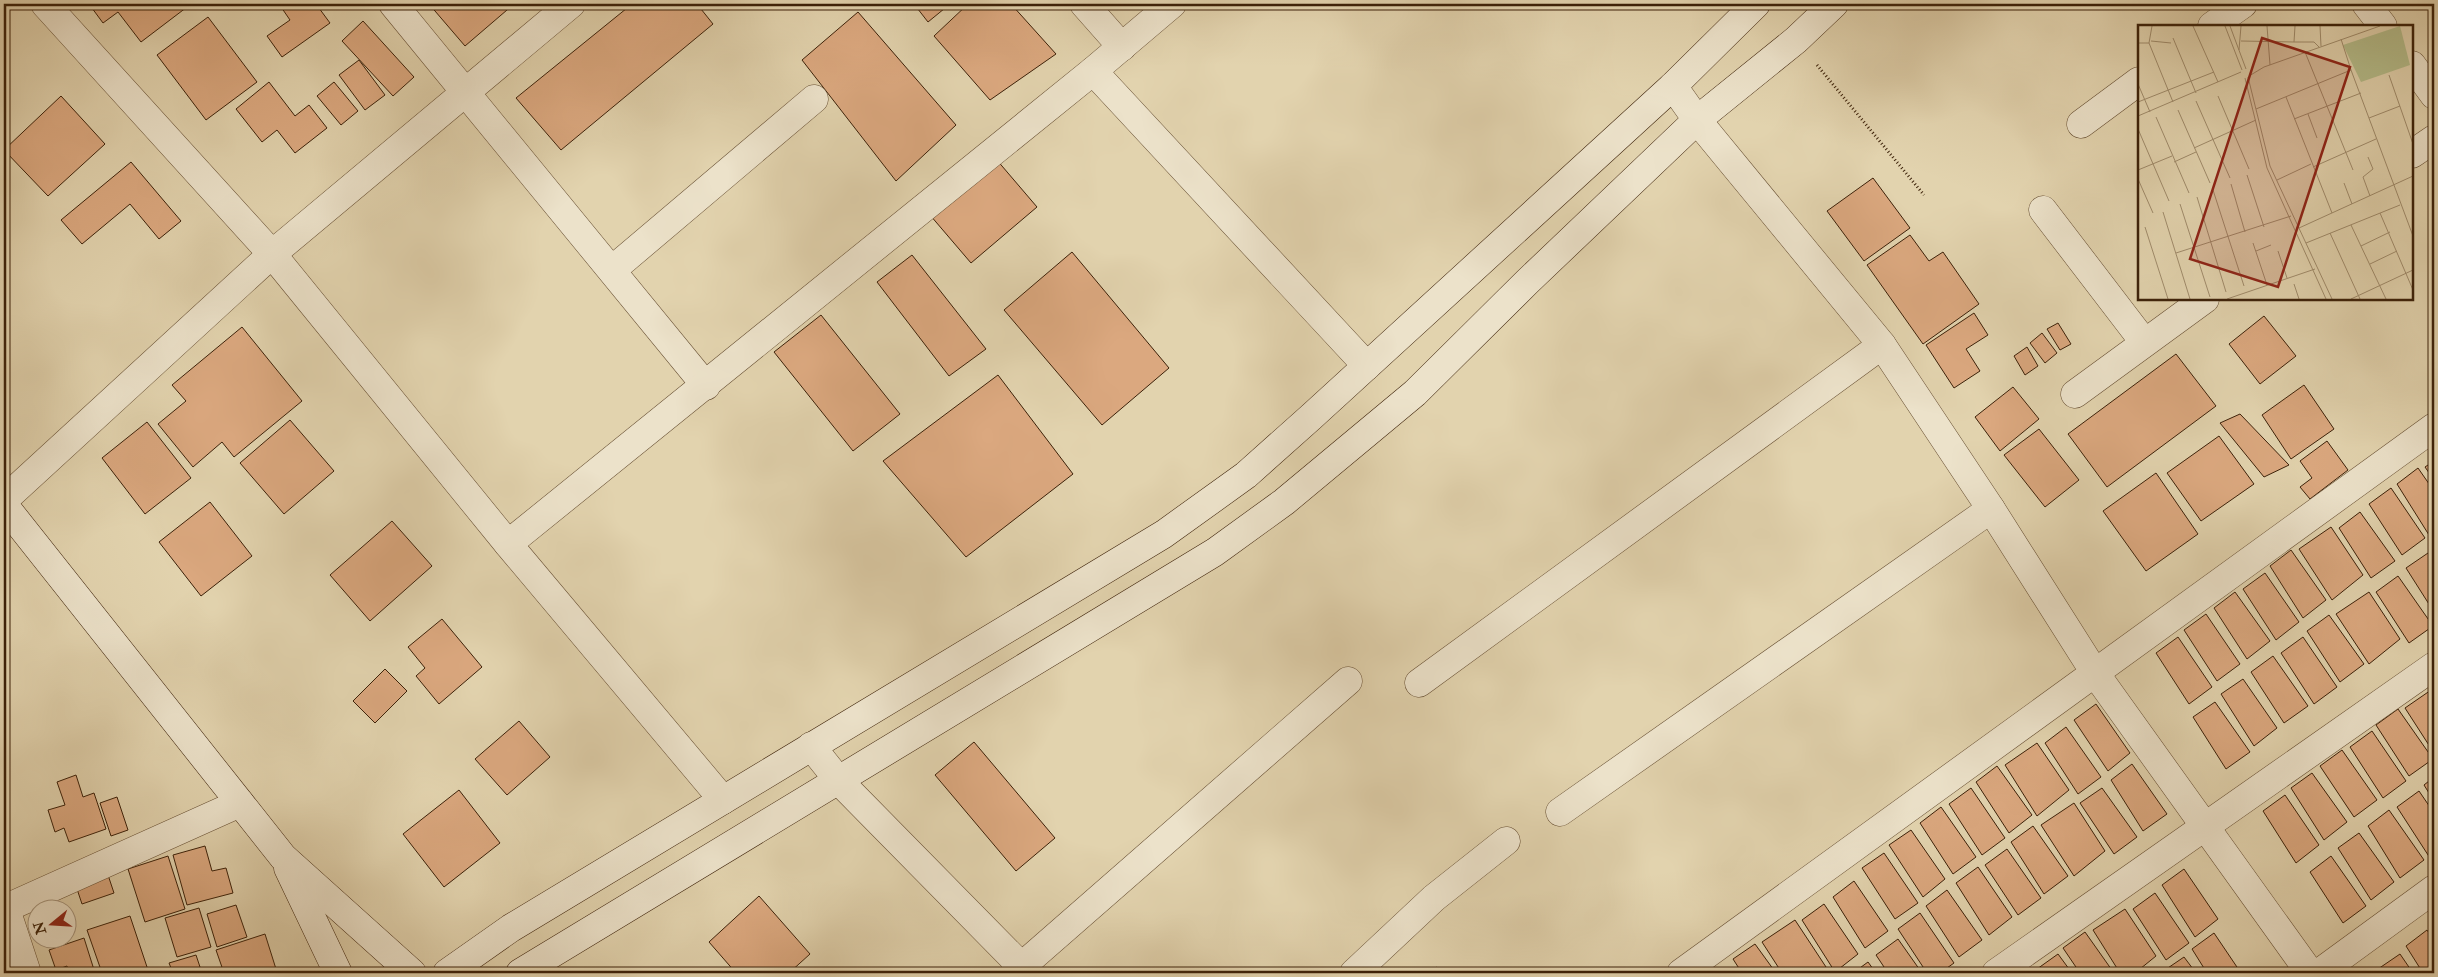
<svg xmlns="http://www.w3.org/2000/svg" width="2438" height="977" font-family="'IM FELL Double Pica',serif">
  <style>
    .building { fill: #dba87f; stroke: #3c2109 }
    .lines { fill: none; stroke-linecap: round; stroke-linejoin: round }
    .street-casing { stroke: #664e32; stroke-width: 29 }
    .secondary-casing { stroke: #3c2109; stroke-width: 29 }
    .path { stroke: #3c2109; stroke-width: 3; stroke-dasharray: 1 2.5; stroke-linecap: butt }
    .street { stroke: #ece2ca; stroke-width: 28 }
    .secondary { stroke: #ece2ca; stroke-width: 28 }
    .inset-road { fill: none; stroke: #a08c6c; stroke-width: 1 }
    .view { fill: #8f2418; fill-opacity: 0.15; stroke: #8f2418; stroke-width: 2.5 }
    .inset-edge { fill: none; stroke: #3c2109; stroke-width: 2.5 }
  </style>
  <rect width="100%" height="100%" fill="#e2d3ae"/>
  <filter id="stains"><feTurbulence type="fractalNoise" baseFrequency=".004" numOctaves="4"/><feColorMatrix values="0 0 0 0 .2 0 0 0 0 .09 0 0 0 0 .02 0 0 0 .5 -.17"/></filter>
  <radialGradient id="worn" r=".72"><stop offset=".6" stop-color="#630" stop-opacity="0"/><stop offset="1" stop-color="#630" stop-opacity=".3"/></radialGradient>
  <g class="building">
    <path d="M 89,4 L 191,4 L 141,42 L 118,12 L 103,23 Z"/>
    <path d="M 279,4 L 316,4 L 330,23 L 282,57 L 267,36 L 290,20 Z"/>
    <path d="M 429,4 L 514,4 L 465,46 Z"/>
    <path d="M 632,4 L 697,4 L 713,24 L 561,150 L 516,98 Z"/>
    <path d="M 914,4 L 950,4 L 928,22 Z"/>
    <path d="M 968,4 L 1011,4 L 1056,54 L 990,100 L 934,36 Z"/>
    <path d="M 858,12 L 956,125 L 896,181 L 802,60 Z"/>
    <path d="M 208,17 L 257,82 L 206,120 L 157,55 Z"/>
    <path d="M 363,21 L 414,77 L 393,96 L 342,41 Z"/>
    <path d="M 359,60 L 385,95 L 365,110 L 339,75 Z"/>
    <path d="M 269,82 L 295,116 L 309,105 L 327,128 L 295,153 L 277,130 L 262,142 L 236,109 Z"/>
    <path d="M 334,82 L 358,111 L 341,125 L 317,96 Z"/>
    <path d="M 61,96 L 105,144 L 48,196 L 4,150 Z"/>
    <path d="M 996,159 L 1037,207 L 971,263 L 930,215 Z"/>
    <path d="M 131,162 L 181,221 L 159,239 L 130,204 L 82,244 L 61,220 Z"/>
    <path d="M 1873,178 L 1910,228 L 1864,261 L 1827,211 Z"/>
    <path d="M 1910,235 L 1929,261 L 1943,252 L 1979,304 L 1923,344 L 1867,265 Z"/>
    <path d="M 1072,252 L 1169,368 L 1102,425 L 1004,310 Z"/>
    <path d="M 912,255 L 986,349 L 949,376 L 877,282 Z"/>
    <path d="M 1974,313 L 1988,335 L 1966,349 L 1980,371 L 1954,388 L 1926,345 Z"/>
    <path d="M 821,315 L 900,414 L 853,451 L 774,352 Z"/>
    <path d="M 2264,316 L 2296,356 L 2260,384 L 2229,344 Z"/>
    <path d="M 2058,323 L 2071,344 L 2060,350 L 2047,329 Z"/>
    <path d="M 242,327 L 302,401 L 234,457 L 222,442 L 193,467 L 158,424 L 186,401 L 172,385 Z"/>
    <path d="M 2042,333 L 2057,353 L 2045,363 L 2030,343 Z"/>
    <path d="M 2027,347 L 2038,366 L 2025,375 L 2014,356 Z"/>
    <path d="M 2176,354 L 2216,406 L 2107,487 L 2068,434 Z"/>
    <path d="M 998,375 L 1073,474 L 966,557 L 883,461 Z"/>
    <path d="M 2304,385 L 2334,429 L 2291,459 L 2262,415 Z"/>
    <path d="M 2013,387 L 2039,419 L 2000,451 L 1975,417 Z"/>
    <path d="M 2240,414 L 2289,465 L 2264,477 L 2220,423 Z"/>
    <path d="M 290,420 L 334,471 L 284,514 L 240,463 Z"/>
    <path d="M 147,422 L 191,478 L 145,514 L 102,458 Z"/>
    <path d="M 2039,429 L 2079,480 L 2045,507 L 2004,455 Z"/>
    <path d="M 2219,436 L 2254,484 L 2201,521 L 2167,473 Z"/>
    <path d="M 2327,441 L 2348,470 L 2310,499 L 2300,487 L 2312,478 L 2300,461 Z"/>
    <path d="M 2434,461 L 2434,480 L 2425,467 Z"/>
    <path d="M 2418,468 L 2434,491 L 2434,532 L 2429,535 L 2397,484 Z"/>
    <path d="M 2156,473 L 2198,534 L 2146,571 L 2103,511 Z"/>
    <path d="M 2391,488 L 2425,538 L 2402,555 L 2369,504 Z"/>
    <path d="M 210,502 L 252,556 L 201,596 L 159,542 Z"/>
    <path d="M 2360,512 L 2395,561 L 2371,578 L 2339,528 Z"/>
    <path d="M 392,521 L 432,566 L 370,621 L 330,575 Z"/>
    <path d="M 2331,527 L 2363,575 L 2332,600 L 2299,549 Z"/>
    <path d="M 2291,550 L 2326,600 L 2303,618 L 2270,566 Z"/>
    <path d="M 2428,553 L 2434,562 L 2434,612 L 2406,568 Z"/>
    <path d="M 2265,573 L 2299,622 L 2276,640 L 2243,589 Z"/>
    <path d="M 2398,576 L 2433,626 L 2409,643 L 2376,592 Z"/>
    <path d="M 2235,592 L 2270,641 L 2247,659 L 2214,608 Z"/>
    <path d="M 2369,592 L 2400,639 L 2369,664 L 2336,614 Z"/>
    <path d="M 2206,614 L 2240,664 L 2217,681 L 2184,630 Z"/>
    <path d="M 2329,615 L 2364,664 L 2340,682 L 2307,631 Z"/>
    <path d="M 442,619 L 482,667 L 439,704 L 416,676 L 425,668 L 408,647 Z"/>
    <path d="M 2178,637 L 2212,687 L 2189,704 L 2156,653 Z"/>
    <path d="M 2303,637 L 2337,687 L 2314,704 L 2281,653 Z"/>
    <path d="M 2273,656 L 2308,706 L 2284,723 L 2251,672 Z"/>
    <path d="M 385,669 L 407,691 L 375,723 L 353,701 Z"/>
    <path d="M 2243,679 L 2277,728 L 2254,746 L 2221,694 Z"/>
    <path d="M 2434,688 L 2434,753 L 2405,708 Z"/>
    <path d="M 2215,702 L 2250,752 L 2226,769 L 2193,717 Z"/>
    <path d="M 2096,704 L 2130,753 L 2108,771 L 2074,720 Z"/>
    <path d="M 2398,709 L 2433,759 L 2409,776 L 2376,725 Z"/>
    <path d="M 519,721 L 550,757 L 507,795 L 475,759 Z"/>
    <path d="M 2066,727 L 2101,777 L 2078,794 L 2045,743 Z"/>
    <path d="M 2372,731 L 2406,781 L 2383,798 L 2350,747 Z"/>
    <path d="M 974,742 L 1055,838 L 1016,871 L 935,775 Z"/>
    <path d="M 2037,743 L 2069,790 L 2037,816 L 2005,765 Z"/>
    <path d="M 2342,750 L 2377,800 L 2354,817 L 2320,766 Z"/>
    <path d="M 2132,764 L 2167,814 L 2143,831 L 2111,780 Z"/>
    <path d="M 1997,766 L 2032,815 L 2009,833 L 1976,782 Z"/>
    <path d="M 2312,773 L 2347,822 L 2324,840 L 2291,788 Z"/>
    <path d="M 76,775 L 83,797 L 94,793 L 106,829 L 69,842 L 64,828 L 55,832 L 48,810 L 65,805 L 57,782 Z"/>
    <path d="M 2434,777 L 2434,801 L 2424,785 Z"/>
    <path d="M 1971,788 L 2005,838 L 1982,855 L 1949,804 Z"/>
    <path d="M 2102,788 L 2137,837 L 2114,854 L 2080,803 Z"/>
    <path d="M 459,790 L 500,843 L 444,887 L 403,834 Z"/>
    <path d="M 2419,791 L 2434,813 L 2434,855 L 2430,858 L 2397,807 Z"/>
    <path d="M 2285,795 L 2319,845 L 2296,863 L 2263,811 Z"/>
    <path d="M 117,797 L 128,830 L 111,836 L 100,803 Z"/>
    <path d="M 2074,803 L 2105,851 L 2074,876 L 2041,825 Z"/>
    <path d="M 1941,807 L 1976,857 L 1953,874 L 1920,823 Z"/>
    <path d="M 2389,810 L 2424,860 L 2400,878 L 2368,826 Z"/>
    <path d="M 2033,826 L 2068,876 L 2044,894 L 2011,842 Z"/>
    <path d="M 1911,830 L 1945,879 L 1923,897 L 1889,845 Z"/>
    <path d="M 2359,833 L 2394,882 L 2371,900 L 2338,848 Z"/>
    <path d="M 205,846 L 212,871 L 226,868 L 233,893 L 187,905 L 173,855 Z"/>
    <path d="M 2007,849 L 2041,898 L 2018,915 L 1985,865 Z"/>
    <path d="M 1884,853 L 1918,903 L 1895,919 L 1862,868 Z"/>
    <path d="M 168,856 L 185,909 L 145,922 L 128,869 Z"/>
    <path d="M 2331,856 L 2366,906 L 2343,923 L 2310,872 Z"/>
    <path d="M 1978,867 L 2012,917 L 1989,935 L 1956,883 Z"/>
    <path d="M 2184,869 L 2218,919 L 2195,937 L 2162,885 Z"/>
    <path d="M 107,872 L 114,893 L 82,904 L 75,883 Z"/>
    <path d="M 1854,881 L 1888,931 L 1865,948 L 1833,897 Z"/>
    <path d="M 1947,890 L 1982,940 L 1959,957 L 1926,906 Z"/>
    <path d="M 2155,893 L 2189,943 L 2166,960 L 2133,909 Z"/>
    <path d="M 759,896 L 810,954 L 789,973 L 736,973 L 709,942 Z"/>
    <path d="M 1824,904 L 1858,954 L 1835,972 L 1802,920 Z"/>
    <path d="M 236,905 L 247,937 L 217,947 L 207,914 Z"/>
    <path d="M 199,908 L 211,947 L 177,957 L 165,918 Z"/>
    <path d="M 2125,909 L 2156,956 L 2135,973 L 2120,973 L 2093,930 Z"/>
    <path d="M 1920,913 L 1954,963 L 1940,973 L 1927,973 L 1898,929 Z"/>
    <path d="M 130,916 L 149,973 L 102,973 L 87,930 Z"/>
    <path d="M 1795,920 L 1826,967 L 1819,973 L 1782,973 L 1762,942 Z"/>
    <path d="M 2427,930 L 2434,941 L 2434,973 L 2423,973 L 2406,946 Z"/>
    <path d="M 2085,932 L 2114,973 L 2080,973 L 2063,948 Z"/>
    <path d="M 2214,933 L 2241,973 L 2207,973 L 2192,949 Z"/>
    <path d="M 265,934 L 276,969 L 264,973 L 224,973 L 216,950 Z"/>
    <path d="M 84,938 L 95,973 L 69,973 L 67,966 L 56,970 L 49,950 Z"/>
    <path d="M 1898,939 L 1922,973 L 1888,973 L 1876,955 Z"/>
    <path d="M 1755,944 L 1776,973 L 1742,973 L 1733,959 Z"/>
    <path d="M 2058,954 L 2072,973 L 2039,973 L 2037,969 Z"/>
    <path d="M 2400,954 L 2413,973 L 2381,973 L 2378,969 Z"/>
    <path d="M 196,955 L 202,973 L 173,973 L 169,963 Z"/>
    <path d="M 4,956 L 10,973 L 4,973 Z"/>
    <path d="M 2184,957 L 2196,973 L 2163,973 L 2162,972 Z"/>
    <path d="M 1868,962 L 1876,973 L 1853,973 Z"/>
    <path d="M 1437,967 L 1442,973 L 1429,973 Z"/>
  </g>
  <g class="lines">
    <defs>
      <g id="street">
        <path d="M 45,4 L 272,254 L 508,544 L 723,800"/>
        <path d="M 393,4 L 706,386"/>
        <path d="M 1084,4 L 1122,47"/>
        <path d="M 2366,4 L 2383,26"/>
        <path d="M 2212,26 L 2243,4"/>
        <path d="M 2412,65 L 2434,95"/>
        <path d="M 1093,71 L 1367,366"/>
        <path d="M 1673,86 L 1697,120 L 1882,345 L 1991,509 L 2095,673 L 2310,973"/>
        <path d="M 2081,124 L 2139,81"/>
        <path d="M 2412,154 L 2434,139"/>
        <path d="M 2043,210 L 2144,342"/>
        <path d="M 612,270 L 814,99"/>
        <path d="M 2075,394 L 2205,299"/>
        <path d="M 4,500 L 272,254 L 571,4"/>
        <path d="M 508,544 L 1093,71 L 1172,4"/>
        <path d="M 1419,683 L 1882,345"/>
        <path d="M 811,746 L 839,781 L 1028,973"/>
        <path d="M 1560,812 L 1991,509"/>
        <path d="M 4,903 L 27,973"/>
        <path d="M 4,909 L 240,803"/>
        <path d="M 1014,973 L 1348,681"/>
        <path d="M 1354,973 L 1434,898 L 1506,841"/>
        <path d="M 1681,973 L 2434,427"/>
        <path d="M 1996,973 L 2434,666"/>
        <path d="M 2319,973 L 2434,889"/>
      </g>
      <g id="secondary">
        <path d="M 4,505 L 283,857 L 412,973"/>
        <path d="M 288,868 L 338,973"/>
        <path d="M 447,973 L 511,928 L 1164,534 L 1246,475 L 1311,417 L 1673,86 L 1756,4"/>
        <path d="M 520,973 L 1215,552 L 1284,502 L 1415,393 L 1527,282 L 1697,120 L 1796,40 L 1834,4"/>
      </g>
    </defs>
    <use href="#street" class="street-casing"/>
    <use href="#secondary" class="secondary-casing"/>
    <path class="path" d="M 1817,65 L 1924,195"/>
    <use href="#street" class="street"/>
    <use href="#secondary" class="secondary"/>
  </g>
  <g transform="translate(2138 25)">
    <rect width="275" height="275" fill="#e2d3ae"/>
    <path d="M 262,1 L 272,40 L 223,57 L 205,20 Z" fill="#b4bc8a"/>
    <path class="inset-road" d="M 55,1 L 80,57M 87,1 L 104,45M 92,1 L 108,44M 129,1 L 132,40M 182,1 L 183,21M 35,13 L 58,68M 203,14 L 213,45M 13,16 L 33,18M 103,16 L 156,17 L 157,1M 156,17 L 176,17 L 181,22M 0,18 L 11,18 L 35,77M 11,18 L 14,1M 101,25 L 103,1M 167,27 L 215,145M 251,50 L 275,119M 111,51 L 126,42 L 242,1M 110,52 L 132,141 L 194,274M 107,53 L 129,143 L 188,274M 0,59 L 12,87M 80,71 L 111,144M 148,72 L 194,188M 58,76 L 92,153M 0,77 L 76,47M 118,84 L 213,45 L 275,211M 40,85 L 72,158M 170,89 L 179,113M 0,91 L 103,47M 18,92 L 51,168M 231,93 L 262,81M 156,94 L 223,68M 0,104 L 31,176M 56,123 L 118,95M 230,132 L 235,144 L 225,152 L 232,171M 36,137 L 58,127M 175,142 L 238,114M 0,145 L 34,131M 109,150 L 126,202M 0,154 L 15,188M 139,155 L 173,139M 206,158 L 214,179M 93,159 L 107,207M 75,165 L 106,261M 59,172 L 88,267M 42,179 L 72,272M 25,187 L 52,274M 242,188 L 275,265M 213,200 L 248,274M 7,202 L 30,274M 161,203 L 275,151M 192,208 L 222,274M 115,218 L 129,260M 168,218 L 262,180M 223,221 L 252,207M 118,226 L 133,220M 140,226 L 149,253M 38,228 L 153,191M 232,239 L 259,226M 156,259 L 161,274M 89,274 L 177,244M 213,274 L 275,245"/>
    <path class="view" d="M 124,13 L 212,42 L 140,262 L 52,234 Z"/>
    <rect width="275" height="275" class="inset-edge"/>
  </g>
  <rect width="2438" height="977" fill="none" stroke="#e2d3ae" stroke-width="20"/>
  <rect x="5" y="5" width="2428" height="967" fill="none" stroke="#3c2109" stroke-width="2.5"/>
  <rect x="10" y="10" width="2418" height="957" fill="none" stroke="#3c2109"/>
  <g transform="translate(52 924) rotate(252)"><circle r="24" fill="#ece2ca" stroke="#a6957d"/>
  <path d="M0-4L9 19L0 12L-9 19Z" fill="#8f2418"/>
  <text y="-8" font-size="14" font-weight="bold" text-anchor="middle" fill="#3c2109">N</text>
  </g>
  <rect width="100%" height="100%" filter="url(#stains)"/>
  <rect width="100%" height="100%" fill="url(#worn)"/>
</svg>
